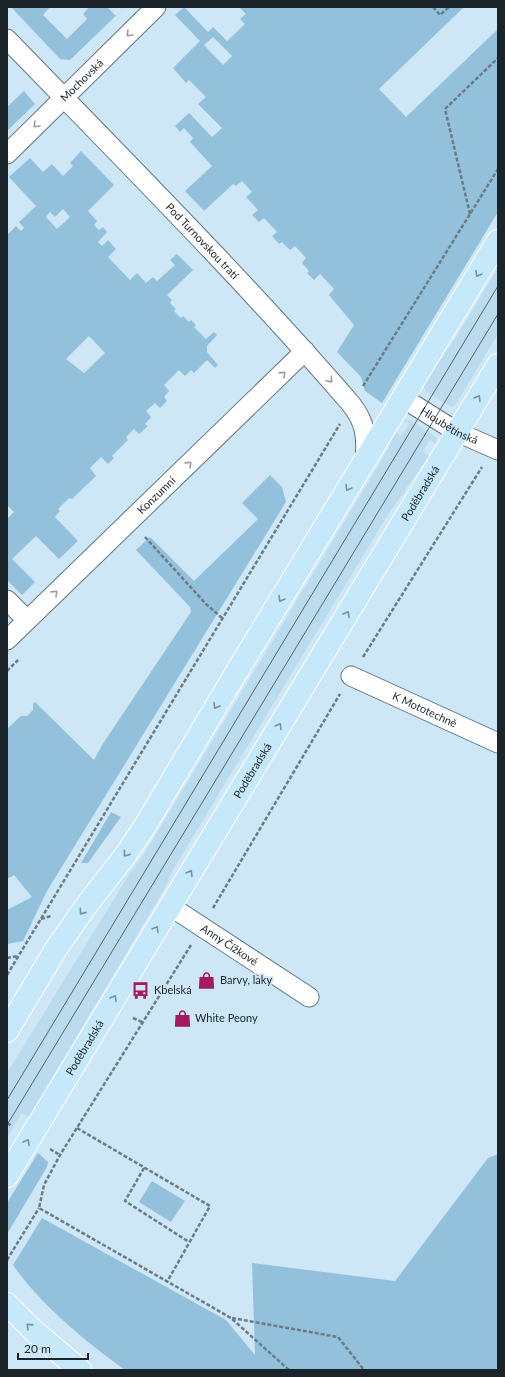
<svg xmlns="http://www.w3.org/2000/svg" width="505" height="1377" font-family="Lato,sans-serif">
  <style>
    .built { fill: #bbdbef }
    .green { fill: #93c1db; fill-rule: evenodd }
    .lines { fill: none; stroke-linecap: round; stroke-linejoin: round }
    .street-casing { stroke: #5e7582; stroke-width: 21 }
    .primary-casing { stroke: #fff; stroke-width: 24 }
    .path { stroke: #6b7c85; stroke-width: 2.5; stroke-dasharray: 4 2; stroke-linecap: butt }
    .street { stroke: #fff; stroke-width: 19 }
    .primary { stroke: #c5e8fb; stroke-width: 22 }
    .tram { stroke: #55646c; stroke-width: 1 }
    .oneway { stroke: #989c9f }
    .oneway2 { stroke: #78909c }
    .labels { text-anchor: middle; stroke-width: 4; stroke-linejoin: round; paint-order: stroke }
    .street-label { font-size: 11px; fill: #1a2429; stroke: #cee7f6 }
    .poi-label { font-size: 11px; fill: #1a2429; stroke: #cee7f6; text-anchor: start }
  </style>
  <rect width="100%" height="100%" fill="#cee7f6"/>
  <g class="built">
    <path d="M 498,268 L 498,334 L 455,405 L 452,407 L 450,406 L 428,393 L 424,388 L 425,382 L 460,331 Z"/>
    <path d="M 403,419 L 411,421 L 432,434 L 437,439 L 436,444 L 430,440 L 423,451 L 429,456 L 387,516 L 255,734 L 174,868 L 163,891 L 29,1117 L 22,1113 L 7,1138 L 7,1073 L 130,873 L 143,856 L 389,448 L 391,436 L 394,431 L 401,436 L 409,424 Z"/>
  </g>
  <g class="green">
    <path d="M 11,7 L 50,7 L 43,15 L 67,39 L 87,19 L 83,14 L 89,7 L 107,7 L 116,16 L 125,7 L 70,60 L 60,59 Z"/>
    <path d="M 184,7 L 208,32 L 213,27 L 227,41 L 245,24 L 240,19 L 246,14 L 239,7 L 464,7 L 379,89 L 406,117 L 498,29 L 498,212 L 382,403 L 365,391 L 361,377 L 337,352 L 354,325 L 329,295 L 334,289 L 320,274 L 314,280 L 307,273 L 309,271 L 302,263 L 306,258 L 295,246 L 290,250 L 282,242 L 279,244 L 272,236 L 277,232 L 264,218 L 259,222 L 252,215 L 258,210 L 246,197 L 252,192 L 242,181 L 236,186 L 233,184 L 204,211 L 185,191 L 212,166 L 190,142 L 193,138 L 184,128 L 180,132 L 175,126 L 189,113 L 212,137 L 222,128 L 198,104 L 206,97 L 189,80 L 186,83 L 173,68 L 200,41 L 175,15 ZM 213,37 L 232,56 L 223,65 L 204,45 Z"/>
    <path d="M 24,91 L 35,104 L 7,131 L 7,107 Z"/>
    <path d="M 81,151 L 114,185 L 88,211 L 97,221 L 94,225 L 99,230 L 103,227 L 107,232 L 98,242 L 102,246 L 108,240 L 116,249 L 108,257 L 130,280 L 137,273 L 146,283 L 153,277 L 157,281 L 175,265 L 170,260 L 177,254 L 193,270 L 167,295 L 172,300 L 170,303 L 176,309 L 174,311 L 181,318 L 183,316 L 189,322 L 191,320 L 196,325 L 194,327 L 206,339 L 214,332 L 217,335 L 207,346 L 207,352 L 218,365 L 215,368 L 207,360 L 194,373 L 191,370 L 185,376 L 179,370 L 164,385 L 169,391 L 164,397 L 167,401 L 160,408 L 155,403 L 146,411 L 151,417 L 145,424 L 148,426 L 139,434 L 134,429 L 126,437 L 128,440 L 112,456 L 114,458 L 108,464 L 101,457 L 90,468 L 96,476 L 72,499 L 69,498 L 58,509 L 60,511 L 55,517 L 78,541 L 59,559 L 36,536 L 12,559 L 35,582 L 22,595 L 7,580 L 7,519 L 14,512 L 7,505 L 7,235 L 16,226 L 21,231 L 24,228 L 19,222 L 36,206 L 9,177 L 30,158 L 43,172 L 52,164 L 63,176 L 73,166 L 70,163 ZM 63,209 L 70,217 L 57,229 L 46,217 L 50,212 L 55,217 ZM 89,336 L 105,353 L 84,373 L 66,359 Z"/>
    <path d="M 270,475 L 282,487 L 286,502 L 47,891 L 23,941 L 7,944 L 7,910 L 32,897 L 14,875 L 7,879 L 7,729 L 21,716 L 27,716 L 33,710 L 33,704 L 35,702 L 94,760 L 102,745 L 191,612 L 190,607 L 136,550 L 150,537 L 194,581 L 258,519 L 242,503 Z"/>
    <path d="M 111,812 L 121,817 L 88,863 L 81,863 Z"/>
    <path d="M 38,1153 L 48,1162 L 47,1167 L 7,1234 L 7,1203 Z"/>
    <path d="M 498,1154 L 498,1370 L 125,1370 C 85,1341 41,1305 13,1265 L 42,1218 L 226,1320 L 255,1355 L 252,1263 L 395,1281 L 488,1158 Z"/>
    <path d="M 152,1181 L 185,1201 L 171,1222 L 139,1202 Z"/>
  </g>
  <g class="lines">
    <defs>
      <g id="street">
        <path id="s1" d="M 7,39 C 123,159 242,278 351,404 C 366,423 367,438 365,461"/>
        <path id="s2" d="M 7,154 L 156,7"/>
        <path id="s3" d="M 403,398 L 457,432 L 498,450"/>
        <path d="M 7,600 L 27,620"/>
        <path id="s4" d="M 7,640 L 305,351"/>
        <path id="s5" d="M 351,676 L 498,743"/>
        <path id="s6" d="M 170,906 L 309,997"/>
      </g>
      <g id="primary">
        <path d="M 7,1031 L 56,949 L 86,906 L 127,853 L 145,826 L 236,673 L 498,241"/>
        <path id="s7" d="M 7,1176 L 498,365"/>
        <path d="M 7,1304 L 34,1331 L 80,1370"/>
      </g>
    </defs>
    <use href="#street" class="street-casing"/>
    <use href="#primary" class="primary-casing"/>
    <g class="path">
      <path d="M 433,7 L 440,15 L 449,7"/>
      <path d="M 470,214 L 445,109 L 498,58"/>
      <path d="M 363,386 L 498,169"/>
      <path d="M 145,537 L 206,604 L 222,618"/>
      <path d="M 363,657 L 482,467"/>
      <path d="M 7,671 L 18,660"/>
      <path d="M 213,908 L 340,694"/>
      <path d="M 41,919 L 51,916"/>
      <path d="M 191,945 L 60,1155 L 44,1185 L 39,1208 L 231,1318 L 289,1370"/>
      <path d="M 7,958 L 18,956"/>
      <path d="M 7,975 L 340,424"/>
      <path d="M 133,1018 L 142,1022"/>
      <path d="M 7,1123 L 12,1126"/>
      <path d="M 77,1128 L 210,1206 L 167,1282"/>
      <path d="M 50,1149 L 60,1155"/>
      <path d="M 144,1168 L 125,1201 L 189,1242"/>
      <path d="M 7,1260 L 39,1208"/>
      <path d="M 232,1318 L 338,1337 L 364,1370"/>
    </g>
    <use href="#street" class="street"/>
    <use href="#primary" class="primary"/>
    <g class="tram">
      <path d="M 7,1100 L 498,286"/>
      <path d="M 7,1125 L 498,314"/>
    </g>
  </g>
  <defs><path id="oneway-chevron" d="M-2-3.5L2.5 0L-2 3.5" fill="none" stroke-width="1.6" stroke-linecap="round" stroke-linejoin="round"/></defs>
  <g class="oneway">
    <use href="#oneway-chevron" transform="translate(129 34) rotate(135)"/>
    <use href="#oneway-chevron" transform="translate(36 125) rotate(135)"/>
    <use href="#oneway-chevron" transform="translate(283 374) rotate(-44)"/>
    <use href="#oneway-chevron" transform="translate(330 380) rotate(49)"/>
    <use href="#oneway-chevron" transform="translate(189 464) rotate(-44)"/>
    <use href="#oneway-chevron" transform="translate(55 593) rotate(-44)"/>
  </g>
  <g class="oneway2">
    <use href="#oneway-chevron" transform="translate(478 274) rotate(121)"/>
    <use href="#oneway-chevron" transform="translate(478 398) rotate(-59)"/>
    <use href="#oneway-chevron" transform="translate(348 488) rotate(121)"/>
    <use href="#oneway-chevron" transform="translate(281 599) rotate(121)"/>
    <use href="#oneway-chevron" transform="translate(347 614) rotate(-59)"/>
    <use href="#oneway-chevron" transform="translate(216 706) rotate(121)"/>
    <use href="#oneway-chevron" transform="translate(279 726) rotate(-59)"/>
    <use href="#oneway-chevron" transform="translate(126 854) rotate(125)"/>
    <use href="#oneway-chevron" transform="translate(190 873) rotate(-59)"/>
    <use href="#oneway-chevron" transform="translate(82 912) rotate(125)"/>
    <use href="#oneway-chevron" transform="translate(156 929) rotate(-59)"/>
    <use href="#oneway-chevron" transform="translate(114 998) rotate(-59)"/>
    <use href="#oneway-chevron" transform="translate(27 1142) rotate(-59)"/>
    <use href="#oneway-chevron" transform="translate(29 1326) rotate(-136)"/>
  </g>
  <defs>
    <symbol id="shop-bare" viewBox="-9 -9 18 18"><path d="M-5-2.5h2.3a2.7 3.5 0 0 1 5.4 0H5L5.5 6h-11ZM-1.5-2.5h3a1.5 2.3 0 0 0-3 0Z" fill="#a51a5f" stroke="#cee7f6" stroke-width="2.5" paint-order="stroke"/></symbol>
    <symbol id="bus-bare" viewBox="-9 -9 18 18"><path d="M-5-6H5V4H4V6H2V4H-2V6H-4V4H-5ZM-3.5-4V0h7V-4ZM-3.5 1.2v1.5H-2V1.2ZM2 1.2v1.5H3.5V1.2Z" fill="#a51a5f" stroke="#cee7f6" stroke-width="2.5" paint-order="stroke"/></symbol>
  </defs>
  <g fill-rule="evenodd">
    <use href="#shop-bare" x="194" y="968" width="25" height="25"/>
    <use href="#bus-bare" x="128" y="978" width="25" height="25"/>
    <use href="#shop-bare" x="170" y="1006" width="25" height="25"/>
  </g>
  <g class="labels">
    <g class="street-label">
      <text dy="4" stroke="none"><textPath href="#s2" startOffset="105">Mochovská</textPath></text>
      <text dy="4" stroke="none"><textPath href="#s1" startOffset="281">Pod Turnovskou tratí</textPath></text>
      <text dy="4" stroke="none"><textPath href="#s3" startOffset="54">Hloubětínská</textPath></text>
      <text dy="4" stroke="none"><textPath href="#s7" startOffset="798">Poděbradská</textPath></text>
      <text dy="4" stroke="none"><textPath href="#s4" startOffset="208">Konzumní</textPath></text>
      <text dy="4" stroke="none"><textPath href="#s5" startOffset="81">K Mototechně</textPath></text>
      <text dy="4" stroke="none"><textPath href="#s7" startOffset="474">Poděbradská</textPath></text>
      <text dy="4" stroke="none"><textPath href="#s6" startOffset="71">Anny Čížkové</textPath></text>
      <text dy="4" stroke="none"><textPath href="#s7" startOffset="150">Poděbradská</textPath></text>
    </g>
    <g class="poi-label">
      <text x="220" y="984">Barvy, laky</text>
      <text x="154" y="994">Kbelská</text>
      <text x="195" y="1022">White Peony</text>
    </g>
  </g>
  <rect width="505" height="1377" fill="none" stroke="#1a2429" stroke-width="16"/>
  <path d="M18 1353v6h70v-6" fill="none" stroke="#1a2429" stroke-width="2"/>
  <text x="24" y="1353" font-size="12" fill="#1a2429" stroke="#cee7f6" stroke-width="3" paint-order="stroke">20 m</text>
</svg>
